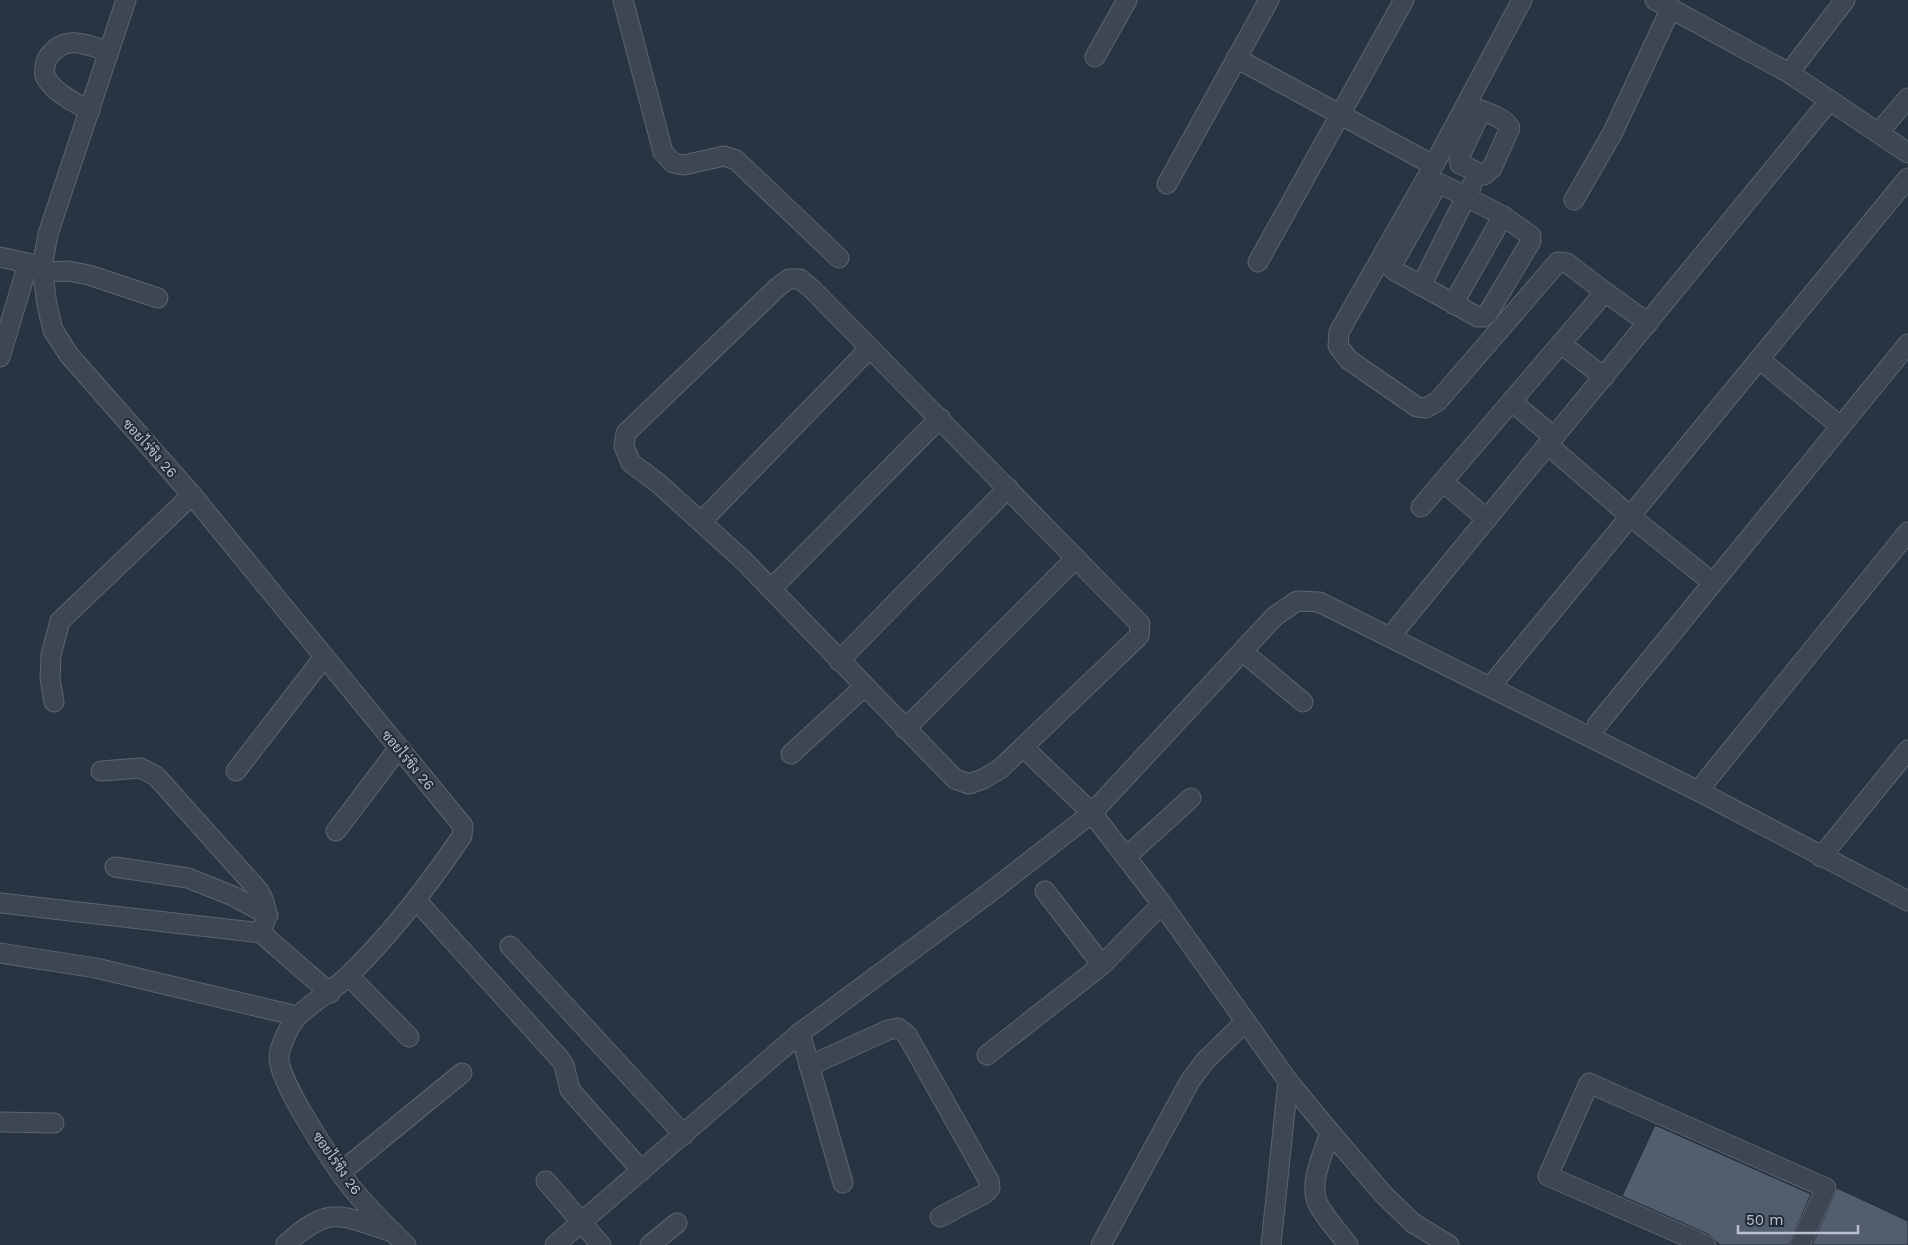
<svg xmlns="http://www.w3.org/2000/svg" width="1908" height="1245" font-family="'Work Sans',Sarabun,sans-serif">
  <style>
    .building { fill: #525d6e; stroke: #242d3a }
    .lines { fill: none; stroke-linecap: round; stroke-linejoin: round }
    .minor-casing { stroke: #5c6470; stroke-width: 21 }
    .minor { stroke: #3d4653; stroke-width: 19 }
    .labels { text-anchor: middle; stroke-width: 4; stroke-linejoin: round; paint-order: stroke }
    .street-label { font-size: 14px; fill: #bbc1cc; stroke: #222b38 }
  </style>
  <rect width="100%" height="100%" fill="#293443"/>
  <g class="building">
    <path d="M 1655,1125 L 1811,1194 L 1789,1245 L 1720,1245 L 1710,1235 L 1622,1196 Z"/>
    <path d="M 1837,1188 L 1908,1221 L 1908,1245 L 1812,1245 Z"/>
  </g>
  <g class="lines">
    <defs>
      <g id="minor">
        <path d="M 126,0 L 48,234 L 42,267 L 47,305 L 53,330 L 69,355 L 192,495 L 463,826 L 462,836 C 428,886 392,934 348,976 C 333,991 313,1001 298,1016 C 290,1024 280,1045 279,1057 C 277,1080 335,1166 351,1187 C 368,1208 387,1227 406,1245"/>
        <path d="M 623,0 L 663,152 L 673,163 L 684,165 L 724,156 L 736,160 L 839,258"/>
        <path d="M 1522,0 L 1430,172 L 1339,332 L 1338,346 L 1349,360 L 1417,407 L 1426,408 L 1438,401 L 1558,262 L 1567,263 L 1605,292"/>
        <path d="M 1655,0 L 1789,73 L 1908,153"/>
        <path d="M 1095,57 L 1127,0"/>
        <path d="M 1236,58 L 1433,165"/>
        <path d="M 1789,73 L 1845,0"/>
        <path d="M 1466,105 C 1478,110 1505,116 1510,128 L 1492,168 L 1484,175 L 1460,164 L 1459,158 L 1481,111"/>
        <path d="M 90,111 C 74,102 56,94 46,78 C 43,73 45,61 49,56 C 65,34 87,44 109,52"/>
        <path d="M 1879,132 L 1908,98"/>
        <path d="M 1167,184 L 1269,0"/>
        <path d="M 1441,184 L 1503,216 L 1531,236 L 1531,241 L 1488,313 L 1484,317 L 1478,317 L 1395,271 L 1391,267 L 1436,187 Z"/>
        <path d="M 1574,200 L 1613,132 L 1671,8"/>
        <path d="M 0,257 L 40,266"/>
        <path d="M 1258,262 L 1404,0"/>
        <path d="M 43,272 L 68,271 L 89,275 L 158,298"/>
        <path d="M 789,279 L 800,279 L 813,290 L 1140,624 L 1139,636 L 1000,769 L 983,779 L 969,784 L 955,779 L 743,560 L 658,483 L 631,463 L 624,446 L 626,433 L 779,286 Z"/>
        <path d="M 1421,286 L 1472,185"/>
        <path d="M 1453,304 L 1503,216"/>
        <path d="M 1561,344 L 1604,377"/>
        <path d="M 0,357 L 28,264"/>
        <path d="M 1759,359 L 1840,426"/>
        <path d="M 1512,402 L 1554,437"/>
        <path d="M 1548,445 L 1630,516 L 1713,583"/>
        <path d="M 1443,482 L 1487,519"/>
        <path d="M 1421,507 L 1605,292 L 1648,323"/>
        <path d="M 701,522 L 870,348"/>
        <path d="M 771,589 L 940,418"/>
        <path d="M 1390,637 L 1830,100"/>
        <path d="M 1243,652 L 1303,702"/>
        <path d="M 839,661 L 1008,488"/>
        <path d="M 1490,687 L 1908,178"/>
        <path d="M 54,702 L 50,678 L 51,655 L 60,621 L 192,495"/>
        <path d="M 1597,725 L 1908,344"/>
        <path d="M 905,729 L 1076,558"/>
        <path d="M 1024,748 L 1092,813 L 1162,904 L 1288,1081 L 1330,1132 L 1384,1195 L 1413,1223 L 1449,1245"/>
        <path d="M 791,754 L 864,687"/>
        <path d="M 101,771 L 141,768 L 156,776 L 259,891 C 268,907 268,915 261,933"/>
        <path d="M 236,771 L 324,657"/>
        <path d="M 1698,791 L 1908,532"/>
        <path d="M 336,831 L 398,749"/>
        <path d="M 1126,857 L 1191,798"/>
        <path d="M 1821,857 L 1908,750"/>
        <path d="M 115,867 L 188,878 L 233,896 L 268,915"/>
        <path d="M 1045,891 L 1102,965"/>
        <path d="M 417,901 L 560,1059 L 564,1065 L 570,1090 L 642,1171"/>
        <path d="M 0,903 L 261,933 L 330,993"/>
        <path d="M 510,946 L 684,1135"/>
        <path d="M 0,953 L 96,968 L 297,1016"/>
        <path d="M 349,976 L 409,1037"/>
        <path d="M 800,1033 L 843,1183"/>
        <path d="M 987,1055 L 1102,965 L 1162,904"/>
        <path d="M 809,1066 L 888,1030 L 898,1028 L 907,1035 L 989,1181 L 990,1188 L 984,1194 L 940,1217"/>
        <path d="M 0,1122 L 54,1123"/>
        <path d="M 1330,1132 C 1324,1153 1308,1182 1318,1204 C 1325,1218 1339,1232 1348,1245"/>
        <path d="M 341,1172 L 462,1073"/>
        <path d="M 546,1181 L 601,1245"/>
        <path d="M 286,1244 C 332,1203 340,1216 393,1232"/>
        <path d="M 555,1245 L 800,1033 L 989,893 L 1092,813 L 1275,616 L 1297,601 L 1319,602 L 1698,791 L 1908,901"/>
        <path d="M 650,1245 L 677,1223"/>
        <path d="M 1101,1245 L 1190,1081 L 1205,1061 L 1245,1022"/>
        <path d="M 1271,1245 L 1288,1081"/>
        <path d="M 1706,1245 L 1548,1176 L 1589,1083 L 1826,1188 L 1800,1245"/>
      </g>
    </defs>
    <use href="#minor" class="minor-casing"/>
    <use href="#minor" class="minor"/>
  </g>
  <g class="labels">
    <g class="street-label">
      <text transform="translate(150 448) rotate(48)" y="5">ซอยไร่ขิง 26</text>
      <text transform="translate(408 760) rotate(50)" y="5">ซอยไร่ขิง 26</text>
      <text transform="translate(337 1163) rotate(55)" y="5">ซอยไร่ขิง 26</text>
    </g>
  </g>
  <path d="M1738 1225v8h120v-8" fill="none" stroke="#bbc1cc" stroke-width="2.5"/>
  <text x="1746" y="1225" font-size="15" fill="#bbc1cc" stroke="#222b38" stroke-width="4" paint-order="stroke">50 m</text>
</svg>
